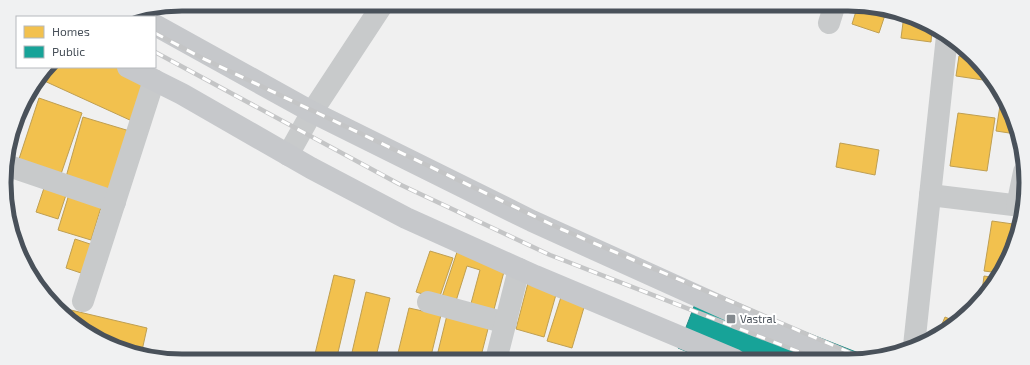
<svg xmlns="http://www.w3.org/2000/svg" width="1030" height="365" font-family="'Exo 2',sans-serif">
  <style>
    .homes { fill: #f2c14e; stroke: #bf9f52 }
    .public { fill: #17a398; stroke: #268a85 }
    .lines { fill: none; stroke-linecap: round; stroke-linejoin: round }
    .minor { stroke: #c8cacb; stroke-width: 22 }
    .major { stroke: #c6c8cb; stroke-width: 22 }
    .rail-casing { stroke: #c4c5c6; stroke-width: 4.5 }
    .rail { stroke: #fff; stroke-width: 3; stroke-dasharray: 9; stroke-linecap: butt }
    .poi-dot { fill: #83898e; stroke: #fff; stroke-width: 1.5 }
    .labels { text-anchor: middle; stroke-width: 4; stroke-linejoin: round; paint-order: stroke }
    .poi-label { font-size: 11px; fill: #49515a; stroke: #fff; text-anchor: start }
    .rim { fill: none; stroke: #49515a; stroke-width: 5 }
  </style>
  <rect width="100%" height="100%" fill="#f0f0f0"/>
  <g class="homes">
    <path d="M 858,5 L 887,9 L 879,33 L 852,24 Z"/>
    <path d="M 904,15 L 932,29 L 931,42 L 901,38 Z"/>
    <path d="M 959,56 L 970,57 L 990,81 L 956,76 Z"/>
    <path d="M 50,67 L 117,67 L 150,82 L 132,121 L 40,79 Z"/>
    <path d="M 1002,93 L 1016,134 L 996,131 Z"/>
    <path d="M 27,97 L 30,98 L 6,161 L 6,159 Z"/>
    <path d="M 39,98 L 82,113 L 61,174 L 19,159 Z"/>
    <path d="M 958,113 L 995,118 L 987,171 L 950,166 Z"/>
    <path d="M 83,117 L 133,132 L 115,191 L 66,177 Z"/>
    <path d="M 840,143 L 879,150 L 875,175 L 836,167 Z"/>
    <path d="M 46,182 L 68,189 L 58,219 L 36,212 Z"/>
    <path d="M 70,191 L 103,201 L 91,240 L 58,230 Z"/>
    <path d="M 992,221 L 1020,225 L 1020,229 L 1000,273 L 984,271 Z"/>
    <path d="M 75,239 L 96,246 L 87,275 L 66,268 Z"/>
    <path d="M 459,246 L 506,264 L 492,317 L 469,311 L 480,270 L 467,266 L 456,301 L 442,297 Z"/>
    <path d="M 430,251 L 453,258 L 439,299 L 416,292 Z"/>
    <path d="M 334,275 L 355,280 L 336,361 L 324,361 L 314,358 Z"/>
    <path d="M 984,276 L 998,278 L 996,281 L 981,299 Z"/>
    <path d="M 528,283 L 557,291 L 544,337 L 516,329 Z"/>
    <path d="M 366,292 L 390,298 L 375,361 L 350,361 Z"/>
    <path d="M 561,297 L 585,304 L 572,348 L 547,341 Z"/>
    <path d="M 58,307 L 147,328 L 141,355 L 133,353 L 74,324 Z"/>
    <path d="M 409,308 L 441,315 L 430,360 L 396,361 Z"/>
    <path d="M 448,311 L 490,321 L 480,360 L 436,360 Z"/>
    <path d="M 945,317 L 957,322 L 937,336 Z"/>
  </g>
  <path class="public" d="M 700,291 L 874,359 L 708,360 L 678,348 Z"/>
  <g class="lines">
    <g class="minor">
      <path d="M 829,23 L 835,4"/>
      <path d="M 288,155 L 312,112 L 383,4"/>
      <path d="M 6,165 L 115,202"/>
      <path d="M 930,195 L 1021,206"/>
      <path d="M 1017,206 L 1024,172"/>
      <path d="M 83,301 L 154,80"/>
      <path d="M 428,302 L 506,323"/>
      <path d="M 914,346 L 947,36"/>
      <path d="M 496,360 L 519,269"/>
    </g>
    <g class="major">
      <path d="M 132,12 L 140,17"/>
      <path d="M 155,25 L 312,112 L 532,221 L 839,360"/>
      <path d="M 128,67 L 182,94 L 311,168 L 406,218 L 535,276 L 735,360"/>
    </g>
    <defs>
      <g id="rail">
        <path d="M 122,15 L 126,17"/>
        <path d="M 155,33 L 202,58 L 561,229 L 865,359"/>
        <path d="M 155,52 L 399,184 L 550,255 L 820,360"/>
      </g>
    </defs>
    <use href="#rail" class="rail-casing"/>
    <use href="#rail" class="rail"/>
  </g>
  <rect class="poi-dot" x="726" y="314" width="10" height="10" rx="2"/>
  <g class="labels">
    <g class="poi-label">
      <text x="740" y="323">Vastral</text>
    </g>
  </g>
  <path d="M0 0H1030V365H0ZM182 11H848A171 171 0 0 1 1019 182V183A171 171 0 0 1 848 354H182A171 171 0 0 1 11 183V182A171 171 0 0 1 182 11Z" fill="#f0f1f2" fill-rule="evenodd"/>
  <path class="rim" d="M182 11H848A171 171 0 0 1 1019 182V183A171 171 0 0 1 848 354H182A171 171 0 0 1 11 183V182A171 171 0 0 1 182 11Z"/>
  <rect x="16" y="16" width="140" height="52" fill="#ffffff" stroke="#b6b9bd"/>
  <rect x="24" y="26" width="20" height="12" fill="#f2c14e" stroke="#b6b9bd"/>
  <text x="52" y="36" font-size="12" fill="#49515a">Homes</text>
  <rect x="24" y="46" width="20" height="12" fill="#17a398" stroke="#b6b9bd"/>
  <text x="52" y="56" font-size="12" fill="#49515a">Public</text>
</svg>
